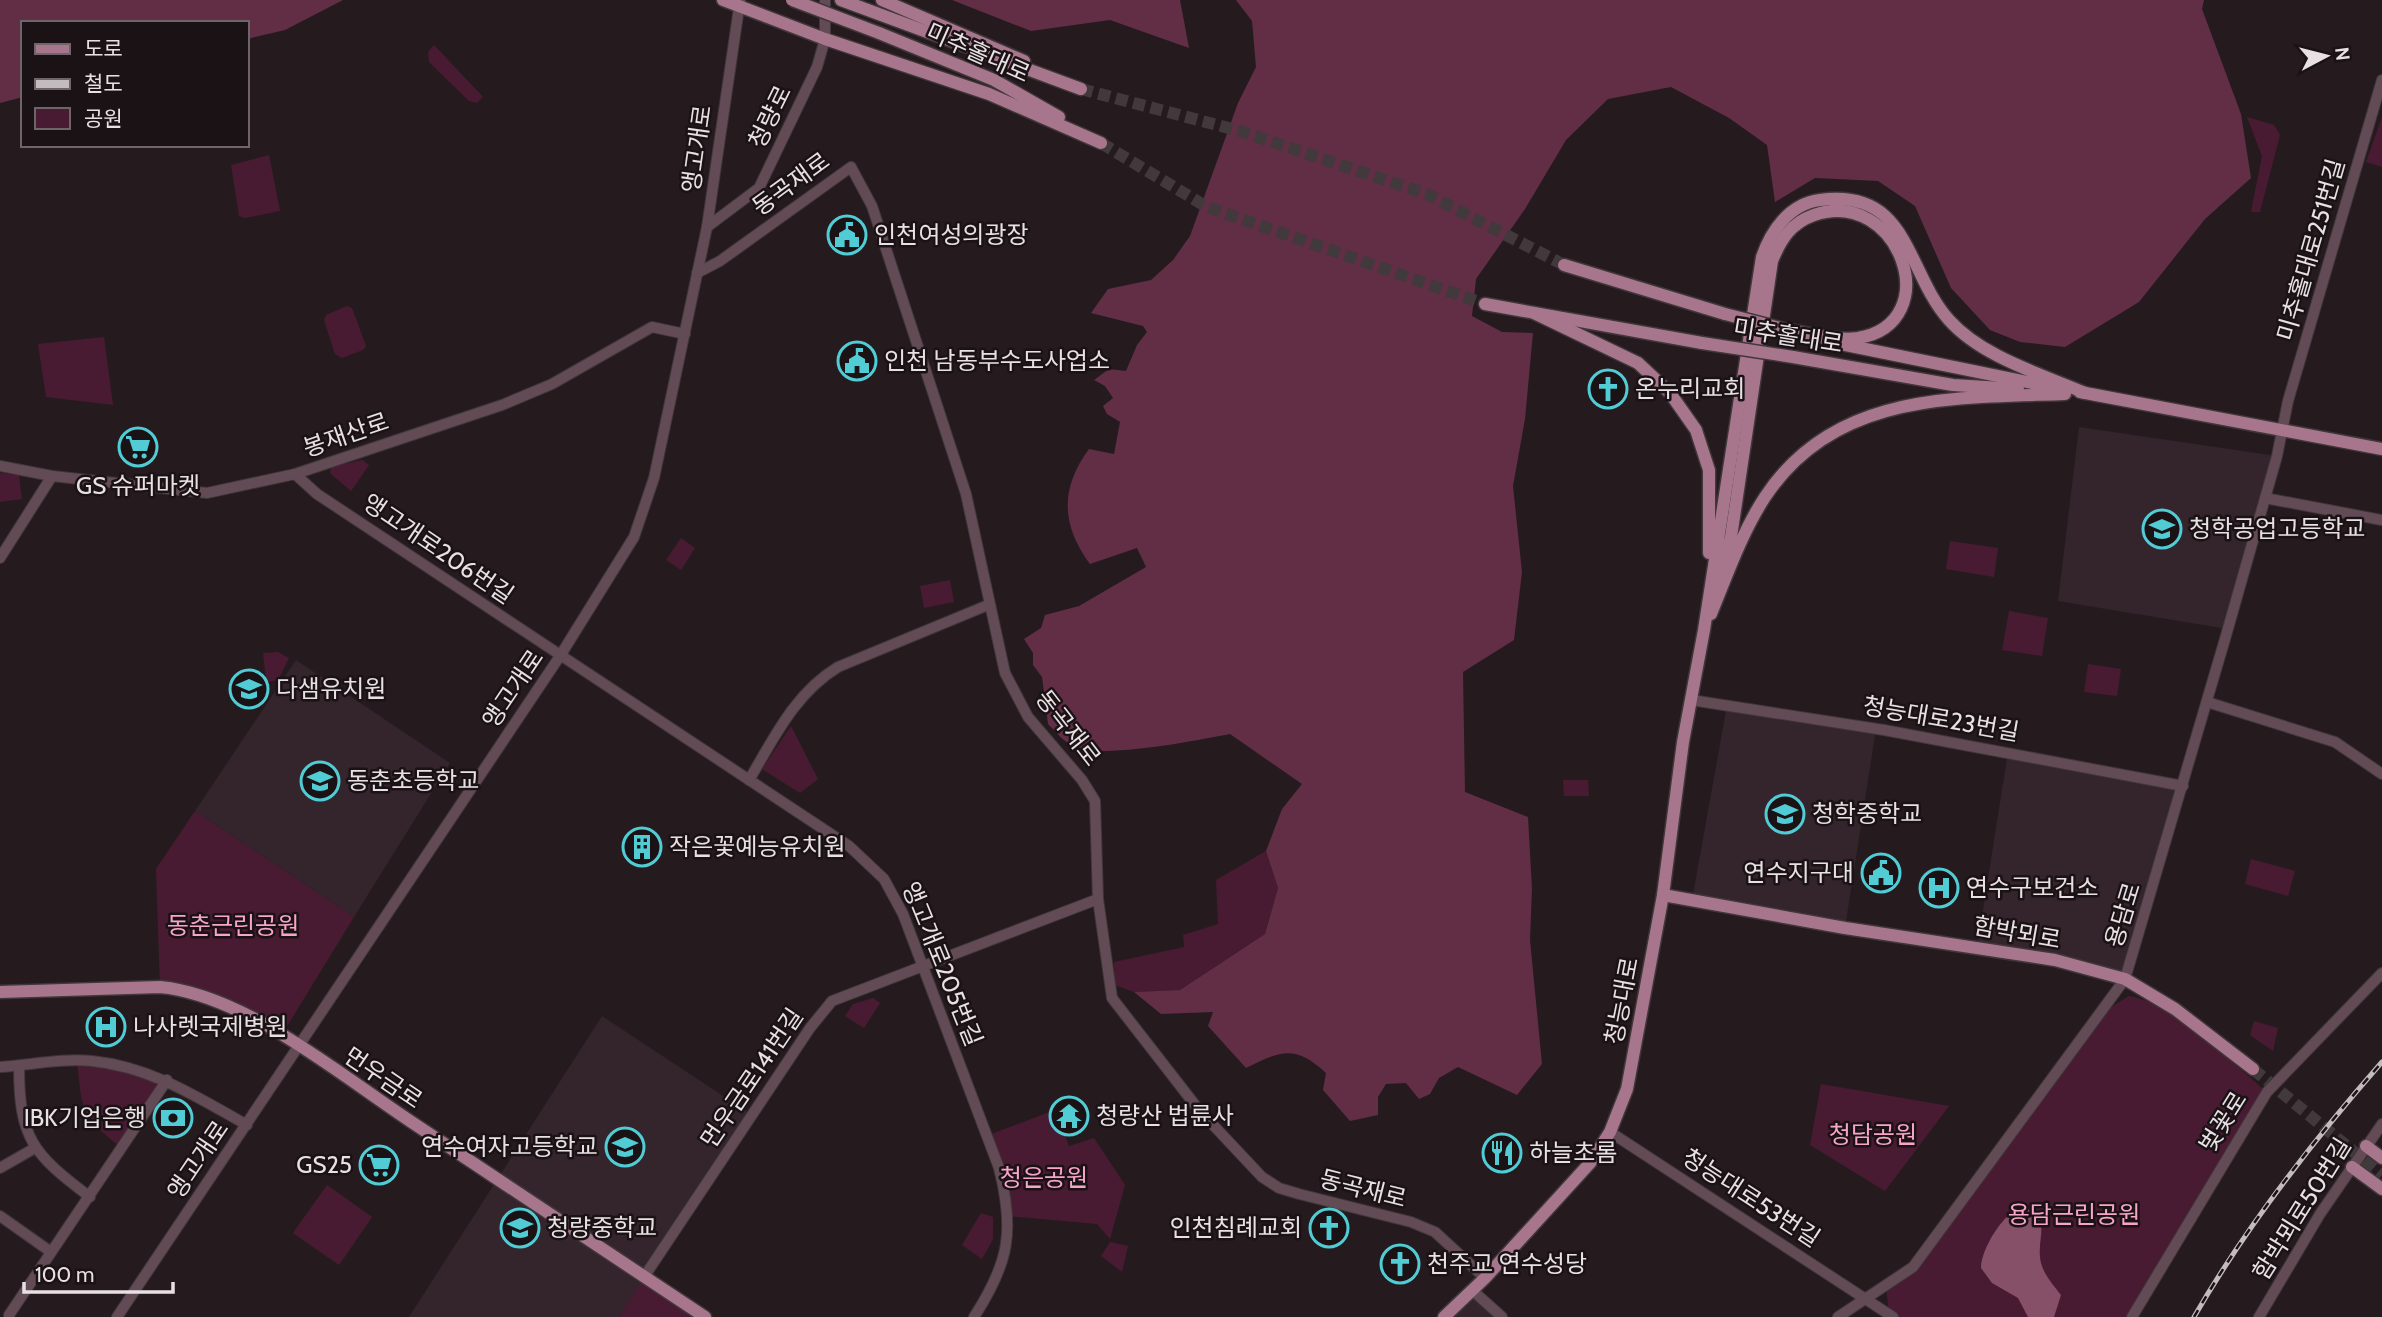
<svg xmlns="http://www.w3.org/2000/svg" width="2382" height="1317" font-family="Cabin,'Noto Sans KR',sans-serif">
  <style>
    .built { fill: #34242b }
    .green { fill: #491b32 }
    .forest { fill: #612e46 }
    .water { fill: #875069 }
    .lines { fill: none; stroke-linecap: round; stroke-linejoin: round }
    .major-tunnel { stroke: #42393c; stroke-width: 12; stroke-dasharray: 12 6; stroke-linecap: butt }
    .minor-casing { stroke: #40373a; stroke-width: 12 }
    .major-casing { stroke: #40373a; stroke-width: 15 }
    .minor { stroke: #634b55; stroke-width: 10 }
    .major { stroke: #a8768c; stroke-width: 12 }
    .rail-casing { stroke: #c2bcbe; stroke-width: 5 }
    .rail { stroke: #1b1216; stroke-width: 2.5; stroke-dasharray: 8; stroke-linecap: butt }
    .major-bridge-casing { stroke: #40373a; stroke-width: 15; stroke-linecap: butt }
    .major-bridge { stroke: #a8768c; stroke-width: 12 }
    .labels { text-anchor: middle; stroke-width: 5; stroke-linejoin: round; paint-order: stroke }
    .street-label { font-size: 24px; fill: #e7e1e3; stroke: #1b1216 }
    .poi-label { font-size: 24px; fill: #e7e1e3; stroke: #1b1216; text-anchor: start }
    .park-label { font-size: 24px; fill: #f8a4c9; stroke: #1b1216 }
  </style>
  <rect width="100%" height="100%" fill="#251b1f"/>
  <g class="built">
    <path d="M 2079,427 L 2277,456 L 2227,629 L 2058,601 Z"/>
    <path d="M 296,660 L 450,763 L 354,917 L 195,811 Z"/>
    <path d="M 1727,705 L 1876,729 L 1845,928 L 1692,900 Z"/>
    <path d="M 2008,752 L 2183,786 L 2125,979 L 1977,948 Z"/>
    <path d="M 602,1016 L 752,1115 L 619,1317 L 409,1317 Z"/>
    <path d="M 1472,1290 L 1506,1317 L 1442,1317 Z"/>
  </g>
  <g class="green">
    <path d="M 434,45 L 483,97 L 477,103 L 469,101 L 429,62 L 428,52 Z"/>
    <path d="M 2247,117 L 2274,125 L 2280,135 L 2260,212 L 2251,212 L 2262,156 Z"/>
    <path d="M 2382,117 L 2382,167 L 2366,162 Z"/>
    <path d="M 269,155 L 280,211 L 245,218 L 239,216 L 231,165 Z"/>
    <path d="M 347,306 L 352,308 L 366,346 L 363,350 L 342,358 L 335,354 L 324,320 L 326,315 Z"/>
    <path d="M 104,337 L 113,405 L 46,397 L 38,344 Z"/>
    <path d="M 362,460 L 369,465 L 351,491 L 330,473 L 331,467 Z"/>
    <path d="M 0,473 L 19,475 L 22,499 L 0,502 Z"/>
    <path d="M 681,538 L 695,548 L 681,570 L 666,560 Z"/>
    <path d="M 1950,541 L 1998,548 L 1994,577 L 1946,569 Z"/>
    <path d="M 950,580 L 954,602 L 924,608 L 920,586 Z"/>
    <path d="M 2009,611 L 2048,618 L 2042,656 L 2002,650 Z"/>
    <path d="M 278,652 L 289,658 L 278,680 L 266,682 L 263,653 Z"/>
    <path d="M 2088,664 L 2121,669 L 2117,696 L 2084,692 Z"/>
    <path d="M 791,726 L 818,779 L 800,793 L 762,769 Z"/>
    <path d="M 1563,780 L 1588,780 L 1589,796 L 1564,796 Z"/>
    <path d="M 195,811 L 354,917 L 281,1036 L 263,1025 L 160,987 L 156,869 Z"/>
    <path d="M 1266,851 L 1278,888 L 1265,934 L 1180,990 L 1134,992 L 1115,985 L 1114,962 L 1184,947 L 1183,935 L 1218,924 L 1216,880 Z"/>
    <path d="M 2251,859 L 2295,871 L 2288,896 L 2245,884 Z"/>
    <path d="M 2129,996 C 2171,1002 2233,1064 2267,1092 L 2132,1317 L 1893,1317 L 1889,1314 L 1886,1287 L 1909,1270 L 2103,1012 Z"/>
    <path d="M 873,998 L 880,1003 L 864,1028 L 845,1016 L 853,1004 Z"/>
    <path d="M 2254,1021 L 2278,1028 L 2273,1051 L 2250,1035 Z"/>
    <path d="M 77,1062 L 167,1080 L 122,1148 C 80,1115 83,1114 77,1062 Z"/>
    <path d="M 1821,1084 L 1949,1106 L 1885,1191 L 1810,1145 Z"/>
    <path d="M 1055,1110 L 1069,1146 L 1094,1138 L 1125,1185 L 1110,1239 L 1097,1224 L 1008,1216 L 986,1136 Z"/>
    <path d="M 327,1185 L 372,1217 L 339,1265 L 293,1233 Z"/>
    <path d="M 981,1213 L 993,1217 L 993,1239 L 982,1259 L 962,1245 Z"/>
    <path d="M 1110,1242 L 1128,1246 L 1122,1272 L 1101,1256 Z"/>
    <path d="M 644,1277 L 705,1317 L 619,1317 Z"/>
  </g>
  <g class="forest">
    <path d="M 0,0 L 343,0 L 285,30 L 247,39 L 247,23 L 23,23 L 23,97 L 0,103 Z"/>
    <path d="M 952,0 L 1180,0 L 1189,48 L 1110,20 L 1031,31 Z"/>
    <path d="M 1236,0 L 2204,0 L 2202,9 L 2241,114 L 2251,178 L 2205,219 L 2139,302 L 2065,347 L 2020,342 L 1990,330 L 1951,288 L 1915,206 L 1878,181 L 1815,178 L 1775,202 L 1767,145 L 1729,118 L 1671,87 L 1608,99 L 1566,140 L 1525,209 L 1476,279 L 1472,316 L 1502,332 L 1533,333 L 1525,419 L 1513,486 L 1522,572 L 1514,640 L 1463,672 L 1465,792 L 1528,817 L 1532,889 L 1530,940 L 1542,1064 L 1517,1095 L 1458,1067 L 1439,1078 L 1430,1094 L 1419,1099 L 1406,1083 L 1386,1084 L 1378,1097 L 1378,1115 L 1350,1121 L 1323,1090 L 1326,1073 C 1295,1044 1280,1051 1246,1068 L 1208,1026 L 1213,1012 L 1161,1014 L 1134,992 L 1180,990 L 1265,934 L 1278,888 L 1266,851 L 1282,809 L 1302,784 L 1230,734 C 1197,740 1101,760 1073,746 C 1064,742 1055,731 1048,724 L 1042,677 L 1033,665 L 1033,653 L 1024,639 L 1041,628 L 1045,615 L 1079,606 L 1146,567 L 1137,548 L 1090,564 C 1061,525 1060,488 1089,449 L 1114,454 L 1120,422 L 1107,414 L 1103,406 L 1113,398 L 1105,386 L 1094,380 L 1109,369 L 1126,371 L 1137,345 L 1147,332 L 1143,326 L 1091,313 L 1108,289 L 1151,280 L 1173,260 L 1190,236 L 1238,103 L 1256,67 L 1252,21 Z"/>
  </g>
  <path class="water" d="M 2023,1207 C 2054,1219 2035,1238 2041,1263 C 2044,1275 2054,1286 2061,1295 L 2054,1317 L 2028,1317 L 2018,1298 L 1992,1283 L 1981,1268 C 1981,1249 2004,1211 2023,1207 Z"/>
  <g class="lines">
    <g class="major-tunnel">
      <path d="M 1081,89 L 1240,131 L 1427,194 L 1564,265"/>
      <path d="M 1101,143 L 1207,207 L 1485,304"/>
      <path d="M 2253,1069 L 2382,1175"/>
    </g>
    <defs>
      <g id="minor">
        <path d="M 707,227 L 759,188 L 817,67 L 825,39 L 825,0"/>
        <path d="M 697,273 L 720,261 L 851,167 L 872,206 L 966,494 L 1005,673 L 1028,717 L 1082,780 L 1095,801 L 1098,899 L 1112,998 L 1199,1110 L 1262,1177 L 1279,1188 L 1299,1194 L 1411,1222 L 1435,1232 L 1485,1278"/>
        <path d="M 0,466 L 52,476 L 207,493 L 295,474 L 502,405 L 552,384 L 652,327 L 685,334"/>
        <path d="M 295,474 L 317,494 L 849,846 L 884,879 L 903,914 L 999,1168 C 1015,1231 1009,1263 974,1317"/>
        <path d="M 2265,498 L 2382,520"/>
        <path d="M 0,558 L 52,476"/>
        <path d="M 1691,700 L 1884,730 L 2183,786"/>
        <path d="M 2207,702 L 2335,742 L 2382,774"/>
        <path d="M 749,780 C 774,738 795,693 838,667 L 988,605"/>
        <path d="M 19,1066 C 19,1139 33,1154 90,1197"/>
        <path d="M 0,1067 C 30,1065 63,1058 92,1061 C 151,1067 197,1097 247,1125"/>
        <path d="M 1610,1132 L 1893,1317"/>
        <path d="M 0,1168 L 35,1148"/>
        <path d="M 0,1216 L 51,1252"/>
        <path d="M 644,1277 L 810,1028 L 832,1001 L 1098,899"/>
        <path d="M 1472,1290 L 1502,1317"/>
        <path d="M 9,1315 L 167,1080"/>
        <path d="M 117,1317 L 560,656 L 634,537 L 654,478 L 707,227 L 740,1"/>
        <path d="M 1838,1317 L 1913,1267 L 2125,979 L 2225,639 L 2277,456 L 2288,401 L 2382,80"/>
        <path d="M 2132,1317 L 2267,1092 L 2382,973"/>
        <path d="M 2259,1317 L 2320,1214 L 2382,1124"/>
      </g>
      <g id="major">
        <path d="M 723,0 L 825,39 L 989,94 L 1101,143"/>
        <path d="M 841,0 L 1081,89"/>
        <path d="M 882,0 L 1024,61"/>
        <path d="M 879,33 L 994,80 L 1059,117"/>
        <path d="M 1564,265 L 1725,314"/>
        <path d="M 1485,304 L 1702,343"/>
        <path d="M 1534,313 L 1638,363 L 1670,393 L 1696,430 L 1709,470 L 1709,553"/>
        <path d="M 1826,341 L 2062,389"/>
        <path d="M 1793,357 L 1953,385 L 2018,389"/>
        <path d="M 2080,392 L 2382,449"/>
        <path d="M 1717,586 L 1731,537 L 1772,261 C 1781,239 1791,223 1814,215 C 1899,186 1948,323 1858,338 C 1837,341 1809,333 1788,330"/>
        <path d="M 1711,614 C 1727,575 1742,532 1765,497 C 1834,392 1954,398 2065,394"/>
        <path d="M 1663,895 L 1845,928 L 2055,960 L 2125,979 L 2175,1009 L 2253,1069"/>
        <path d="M 0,992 L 160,987 C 245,995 339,1074 410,1121 C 508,1186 606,1252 705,1317"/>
        <path d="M 2366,1146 L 2382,1158"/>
        <path d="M 2352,1167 L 2382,1189"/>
        <path d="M 1444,1317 L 1485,1278 L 1590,1163 L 1610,1132 L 1627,1089 L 1663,895 L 1683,742 L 1704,630 L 1762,257 C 1771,231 1789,204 1820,200 C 1910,188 1905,271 1949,320 C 1982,357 2041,374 2085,393"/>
      </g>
    </defs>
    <use href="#minor" class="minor-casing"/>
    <use href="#major" class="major-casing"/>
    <use href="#minor" class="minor"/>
    <use href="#major" class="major"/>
    <defs>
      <path id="rail" d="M 2194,1317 C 2247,1225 2312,1142 2382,1062"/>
    </defs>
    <use href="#rail" class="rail-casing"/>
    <use href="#rail" class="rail"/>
    <defs>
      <g id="major-bridge">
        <path d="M 792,0 L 879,33"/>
        <path d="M 1725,314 L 1788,330"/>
        <path d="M 1702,343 L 1793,357"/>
      </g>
    </defs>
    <use href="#major-bridge" class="major-bridge-casing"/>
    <use href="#major-bridge" class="major-bridge"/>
  </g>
  <defs>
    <symbol id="civic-ring" viewBox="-11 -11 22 22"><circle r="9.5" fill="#1b1216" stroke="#51ccd5" stroke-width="1.5"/><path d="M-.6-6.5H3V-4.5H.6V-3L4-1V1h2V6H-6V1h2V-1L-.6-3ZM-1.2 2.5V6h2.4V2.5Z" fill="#51ccd5"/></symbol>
    <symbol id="church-ring" viewBox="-11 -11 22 22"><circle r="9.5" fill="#1b1216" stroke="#51ccd5" stroke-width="1.5"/><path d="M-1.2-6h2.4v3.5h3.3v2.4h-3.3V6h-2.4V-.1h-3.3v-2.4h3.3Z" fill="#51ccd5"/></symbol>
    <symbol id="supermarket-ring" viewBox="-11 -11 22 22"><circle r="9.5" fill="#1b1216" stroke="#51ccd5" stroke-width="1.5"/><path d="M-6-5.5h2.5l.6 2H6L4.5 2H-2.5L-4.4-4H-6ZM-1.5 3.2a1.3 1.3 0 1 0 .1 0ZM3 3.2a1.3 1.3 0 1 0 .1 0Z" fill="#51ccd5"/></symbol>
    <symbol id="school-ring" viewBox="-11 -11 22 22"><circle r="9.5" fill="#1b1216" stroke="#51ccd5" stroke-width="1.5"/><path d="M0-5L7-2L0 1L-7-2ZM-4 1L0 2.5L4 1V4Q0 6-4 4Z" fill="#51ccd5"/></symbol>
    <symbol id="building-ring" viewBox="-11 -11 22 22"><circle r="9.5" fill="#1b1216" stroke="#51ccd5" stroke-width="1.5"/><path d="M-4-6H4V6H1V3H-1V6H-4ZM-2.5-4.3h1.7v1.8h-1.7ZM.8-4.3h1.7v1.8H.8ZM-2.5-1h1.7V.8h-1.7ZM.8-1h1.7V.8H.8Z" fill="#51ccd5"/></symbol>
    <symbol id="hospital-ring" viewBox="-11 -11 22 22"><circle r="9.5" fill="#1b1216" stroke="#51ccd5" stroke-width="1.5"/><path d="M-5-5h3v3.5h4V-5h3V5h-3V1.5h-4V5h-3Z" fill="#51ccd5"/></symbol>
    <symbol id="temple-ring" viewBox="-11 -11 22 22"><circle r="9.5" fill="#1b1216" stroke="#51ccd5" stroke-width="1.5"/><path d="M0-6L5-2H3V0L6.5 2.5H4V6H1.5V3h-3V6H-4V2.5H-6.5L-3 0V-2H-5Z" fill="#51ccd5"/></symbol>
    <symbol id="bank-ring" viewBox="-11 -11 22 22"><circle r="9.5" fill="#1b1216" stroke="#51ccd5" stroke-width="1.5"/><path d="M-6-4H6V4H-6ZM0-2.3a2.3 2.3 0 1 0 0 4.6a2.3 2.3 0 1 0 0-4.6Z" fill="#51ccd5"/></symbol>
    <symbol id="restaurant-ring" viewBox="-11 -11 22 22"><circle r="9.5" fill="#1b1216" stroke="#51ccd5" stroke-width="1.5"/><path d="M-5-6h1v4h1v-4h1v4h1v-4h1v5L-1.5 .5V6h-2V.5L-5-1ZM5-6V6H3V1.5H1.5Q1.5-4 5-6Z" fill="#51ccd5"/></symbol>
  </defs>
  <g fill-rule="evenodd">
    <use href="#civic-ring" x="825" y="213" width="44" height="44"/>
    <use href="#civic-ring" x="835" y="339" width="44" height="44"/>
    <use href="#church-ring" x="1586" y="367" width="44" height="44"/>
    <use href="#supermarket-ring" x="116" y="425" width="44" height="44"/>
    <use href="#school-ring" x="2140" y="507" width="44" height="44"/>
    <use href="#school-ring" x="227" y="667" width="44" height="44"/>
    <use href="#school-ring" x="298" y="759" width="44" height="44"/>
    <use href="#school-ring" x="1763" y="792" width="44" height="44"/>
    <use href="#building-ring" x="620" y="825" width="44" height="44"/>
    <use href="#civic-ring" x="1859" y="851" width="44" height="44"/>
    <use href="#hospital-ring" x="1917" y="866" width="44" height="44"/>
    <use href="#hospital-ring" x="84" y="1005" width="44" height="44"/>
    <use href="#temple-ring" x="1047" y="1094" width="44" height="44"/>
    <use href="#bank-ring" x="151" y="1096" width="44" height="44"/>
    <use href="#school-ring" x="603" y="1125" width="44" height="44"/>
    <use href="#restaurant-ring" x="1480" y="1131" width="44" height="44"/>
    <use href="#supermarket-ring" x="357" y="1143" width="44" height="44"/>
    <use href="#school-ring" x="498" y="1206" width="44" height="44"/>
    <use href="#church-ring" x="1307" y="1206" width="44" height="44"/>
    <use href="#church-ring" x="1378" y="1242" width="44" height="44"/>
  </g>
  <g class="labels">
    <g class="street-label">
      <text transform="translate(978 53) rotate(24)" y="8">미추홀대로</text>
      <text transform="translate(770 117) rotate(-64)" y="8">청량로</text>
      <text transform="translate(697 149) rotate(-82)" y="8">앵고개로</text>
      <text transform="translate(791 184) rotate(-36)" y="8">동곡재로</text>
      <text transform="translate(2311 250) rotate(-74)" y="8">미추홀대로251번길</text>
      <text transform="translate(1788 336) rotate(9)" y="8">미추홀대로</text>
      <text transform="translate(346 435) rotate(-19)" y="8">봉재산로</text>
      <text transform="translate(438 549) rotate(34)" y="8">앵고개로206번길</text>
      <text transform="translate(513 689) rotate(-56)" y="8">앵고개로</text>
      <text transform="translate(1941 719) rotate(10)" y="8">청능대로23번길</text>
      <text transform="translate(1068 728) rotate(52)" y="8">동곡재로</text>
      <text transform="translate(2123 915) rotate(-73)" y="8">용담로</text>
      <text transform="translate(2017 933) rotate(10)" y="8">함박뫼로</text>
      <text transform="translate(942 964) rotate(68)" y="8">앵고개로205번길</text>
      <text transform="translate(1622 1001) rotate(-79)" y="8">청능대로</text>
      <text transform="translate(383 1078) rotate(34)" y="8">먼우금로</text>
      <text transform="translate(752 1078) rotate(-56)" y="8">먼우금로141번길</text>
      <text transform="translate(2223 1122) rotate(-58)" y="8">벚꽃로</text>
      <text transform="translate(198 1160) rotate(-56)" y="8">앵고개로</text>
      <text transform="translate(1363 1189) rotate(14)" y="8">동곡재로</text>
      <text transform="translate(1751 1198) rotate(33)" y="8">청능대로53번길</text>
      <text transform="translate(2302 1209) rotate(-58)" y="8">함박뫼로50번길</text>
    </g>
    <g class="poi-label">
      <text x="874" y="243">인천여성의광장</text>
      <text x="884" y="369">인천 남동부수도사업소</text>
      <text x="1635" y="397">온누리교회</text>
      <text x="138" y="494" text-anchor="middle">GS 슈퍼마켓</text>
      <text x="2189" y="537">청학공업고등학교</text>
      <text x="276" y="697">다샘유치원</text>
      <text x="347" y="789">동춘초등학교</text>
      <text x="1812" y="822">청학중학교</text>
      <text x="669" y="855">작은꽃예능유치원</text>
      <text x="1854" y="881" text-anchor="end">연수지구대</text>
      <text x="1966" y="896">연수구보건소</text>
      <text x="133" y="1035">나사렛국제병원</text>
      <text x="1096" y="1124">청량산 법륜사</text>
      <text x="146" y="1126" text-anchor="end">IBK기업은행</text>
      <text x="598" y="1155" text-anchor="end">연수여자고등학교</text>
      <text x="1529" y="1161">하늘초롬</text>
      <text x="352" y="1173" text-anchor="end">GS25</text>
      <text x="547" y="1236">청량중학교</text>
      <text x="1302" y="1236" text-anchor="end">인천침례교회</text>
      <text x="1427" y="1272">천주교 연수성당</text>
    </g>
    <g class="park-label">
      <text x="233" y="934">동춘근린공원</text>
      <text x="1873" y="1143">청담공원</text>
      <text x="1044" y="1186">청은공원</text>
      <text x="2074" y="1223">용담근린공원</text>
    </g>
  </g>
  <rect x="21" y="21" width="228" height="126" fill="#1b1216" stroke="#6d6568" stroke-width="2"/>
  <rect x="35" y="44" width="35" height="10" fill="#a8768c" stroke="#6d6568" stroke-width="2"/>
  <text x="84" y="56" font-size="21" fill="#e7e1e3">도로</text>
  <rect x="35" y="79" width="35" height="10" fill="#c2bcbe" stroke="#6d6568" stroke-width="2"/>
  <text x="84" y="91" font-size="21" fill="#e7e1e3">철도</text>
  <rect x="35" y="108" width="35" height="21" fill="#491b32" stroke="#6d6568" stroke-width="2"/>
  <text x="84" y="126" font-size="21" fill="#e7e1e3">공원</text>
  <g transform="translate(2326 56) rotate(83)" stroke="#1b1216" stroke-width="5" paint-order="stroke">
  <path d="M0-5L12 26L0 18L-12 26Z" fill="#e7e1e3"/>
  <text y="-10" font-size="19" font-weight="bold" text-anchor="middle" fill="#e7e1e3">N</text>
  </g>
  <path d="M24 1282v10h149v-10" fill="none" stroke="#e7e1e3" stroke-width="3.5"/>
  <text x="35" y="1282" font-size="21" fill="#e7e1e3" stroke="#1b1216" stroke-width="5" paint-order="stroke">100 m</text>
</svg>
